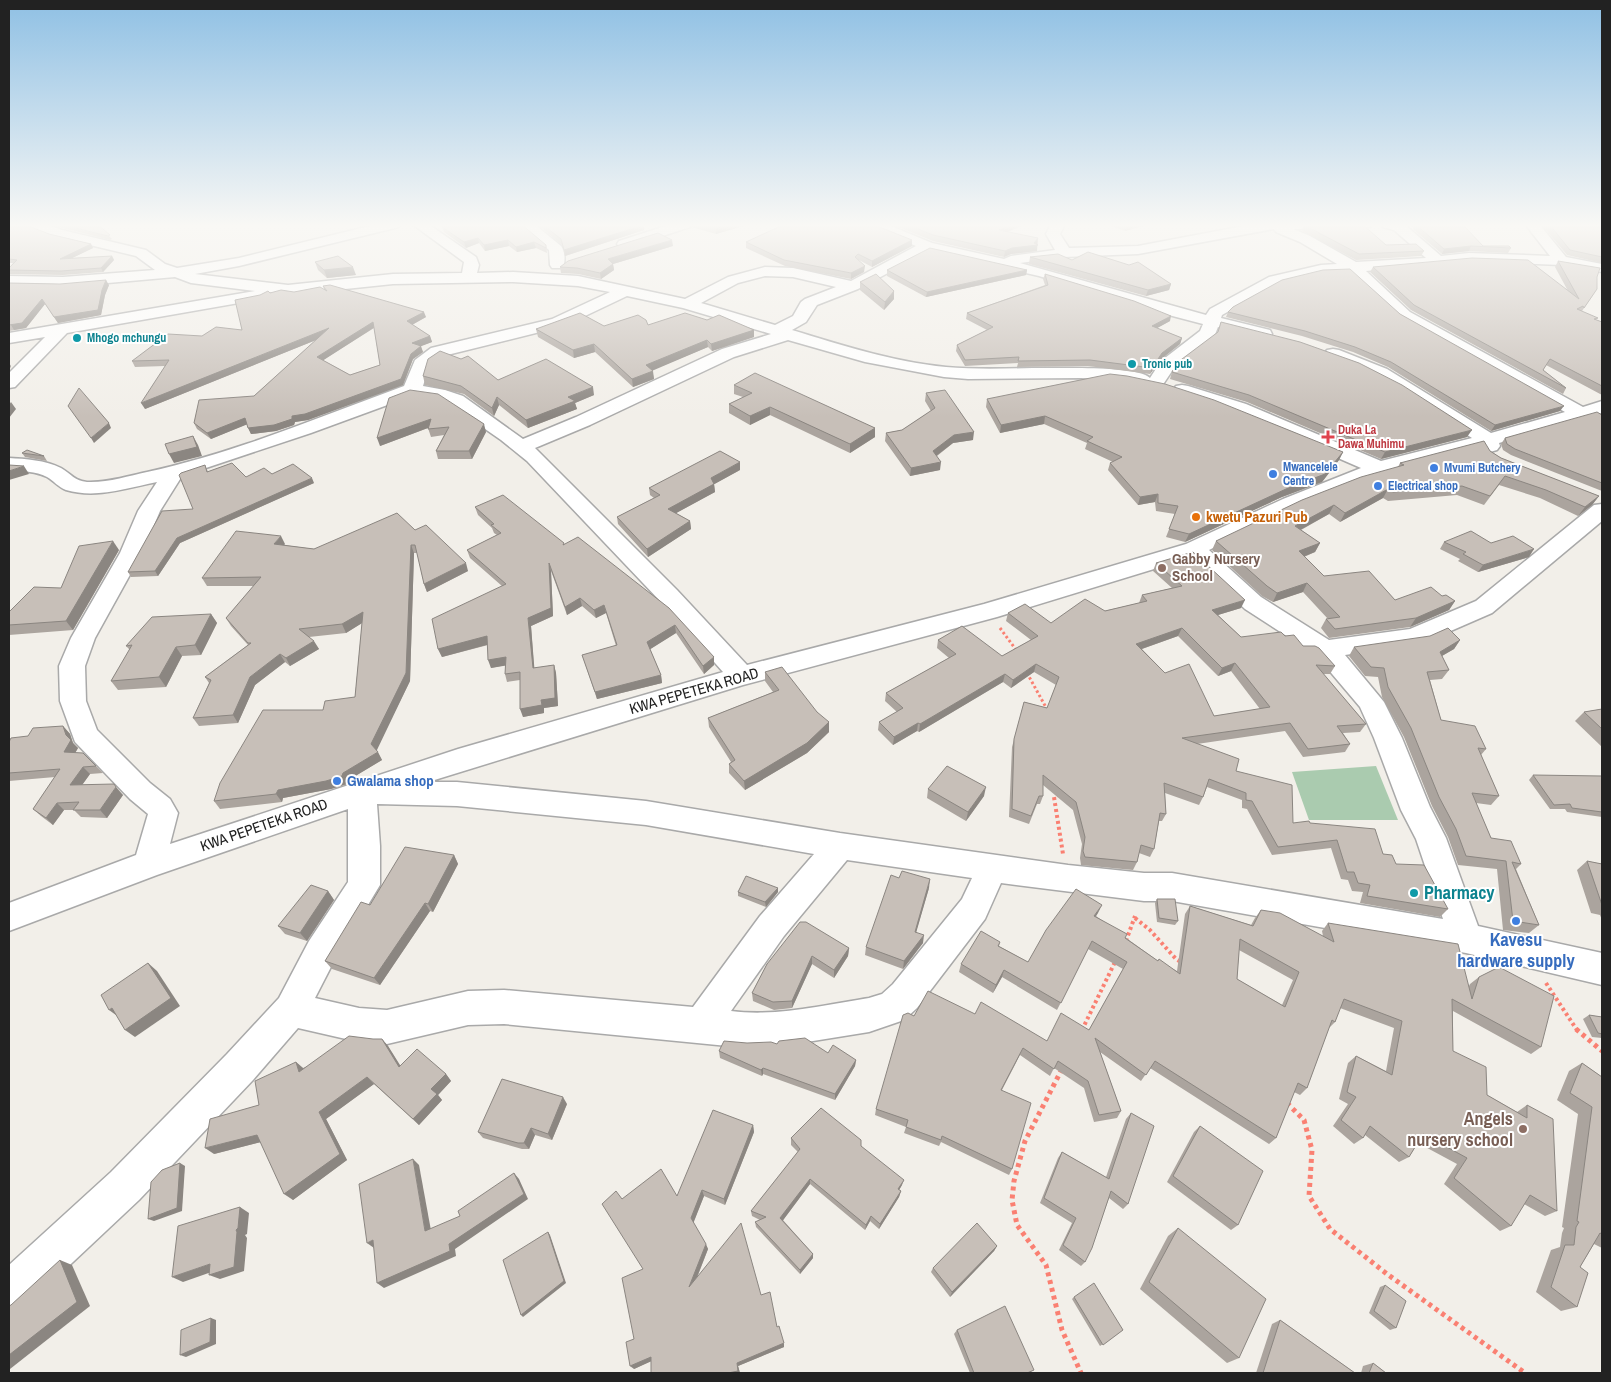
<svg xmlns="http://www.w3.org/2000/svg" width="1611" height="1382" font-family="'Archivo Narrow',sans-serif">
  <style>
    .cemetery { fill: #aacbaf }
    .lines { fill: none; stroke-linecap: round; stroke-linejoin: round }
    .minor-casing { stroke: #a9a9a9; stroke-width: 3 }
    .path-far2 { stroke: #fa8072; stroke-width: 3; stroke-dasharray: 2.5 2.5; stroke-linecap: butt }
    .path-far1 { stroke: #fa8072; stroke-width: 4; stroke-dasharray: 3 3; stroke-linecap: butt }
    .path { stroke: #fa8072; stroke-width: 5; stroke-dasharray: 4 4; stroke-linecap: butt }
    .minor { fill: #fff; fill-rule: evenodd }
    .wall { fill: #aba49e; fill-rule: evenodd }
    .shaded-wall { fill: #8b8681 }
    .building { fill: #c7bfb8; stroke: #8b8681; fill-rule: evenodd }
    .culture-dot { fill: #0f9aa8; stroke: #fff; stroke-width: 2 }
    .health-dot { fill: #e0444e; stroke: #fff; stroke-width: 2 }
    .shop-dot { fill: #3f7fe0; stroke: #fff; stroke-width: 2 }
    .food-dot { fill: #e8710a; stroke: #fff; stroke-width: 2 }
    .education-dot { fill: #8d6e63; stroke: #fff; stroke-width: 2 }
    .labels { text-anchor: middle; stroke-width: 4; stroke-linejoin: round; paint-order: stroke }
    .far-culture-label { font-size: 12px; font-weight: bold; fill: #0d838f; stroke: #fff; text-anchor: start }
    .far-health-label { font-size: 12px; font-weight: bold; fill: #be3a42; stroke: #fff; text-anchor: start }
    .far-shop-label { font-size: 12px; font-weight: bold; fill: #366cbe; stroke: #fff; text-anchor: start }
    .food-label { font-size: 15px; font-weight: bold; fill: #c56008; stroke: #fff; text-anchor: start }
    .education-label { font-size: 15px; font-weight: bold; fill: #785e54; stroke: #fff; text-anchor: start }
    .street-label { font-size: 15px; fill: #222; stroke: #fff }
    .shop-label { font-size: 15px; font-weight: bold; fill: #366cbe; stroke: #fff; text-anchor: start }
    .near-culture-label { font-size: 18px; font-weight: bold; fill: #0d838f; stroke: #fff; text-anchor: start }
    .near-shop-label { font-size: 18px; font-weight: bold; fill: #366cbe; stroke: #fff }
    .near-education-label { font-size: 18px; font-weight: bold; fill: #785e54; stroke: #fff; text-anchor: end }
  </style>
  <rect width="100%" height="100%" fill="#f2efe9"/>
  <path class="cemetery" d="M 1376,766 L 1398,820 L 1309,820 L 1292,772 Z"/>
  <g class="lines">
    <defs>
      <g id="minor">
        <path d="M 27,224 L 46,224 L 62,230 L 146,250 L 165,264 L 177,268 L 239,258 L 378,224 L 401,224 L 399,227 L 239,266 L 195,274 L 288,285 L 393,274 L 462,273 L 464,262 L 412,224 L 428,224 L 476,257 L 479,265 L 477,273 L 513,272 L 578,276 L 685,299 L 728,277 L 765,267 L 793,268 L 851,281 L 916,246 L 870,227 L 868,224 L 886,224 L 932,243 L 1004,259 L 1011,256 L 1055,250 L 1046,234 L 1051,224 L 1065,224 L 1060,234 L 1069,248 L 1138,246 L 1254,224 L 1372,224 L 1370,227 L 1365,228 L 1293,229 L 1310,236 L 1356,262 L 1426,258 L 1394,230 L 1383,227 L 1381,224 L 1404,224 L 1441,256 L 1469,253 L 1550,256 L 1525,224 L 1539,224 L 1566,257 L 1602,264 L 1602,272 L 1561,265 L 1469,261 L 1366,271 L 1410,312 L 1583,407 L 1602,401 L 1602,413 L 1499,443 L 1500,446 L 1497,450 L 1490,452 L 1481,448 L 1386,472 L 1297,507 L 1209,550 L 1261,597 L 1329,640 L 1410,629 L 1476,601 L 1594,505 L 1602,504 L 1602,521 L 1492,613 L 1423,643 L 1345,655 L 1384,702 L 1402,738 L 1430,807 L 1446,838 L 1478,926 L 1602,953 L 1602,985 L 1466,953 L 1172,901 L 1144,901 L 1001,883 L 985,919 L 917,1008 L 904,1020 L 869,1032 L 782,1046 L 748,1048 L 504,1024 L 468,1025 L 387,1044 L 359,1042 L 298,1028 L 253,1080 L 139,1200 L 24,1308 L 9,1314 L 9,1265 L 111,1172 L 227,1054 L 279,998 L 309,941 L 348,882 L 348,809 L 157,875 L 9,931 L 9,903 L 136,855 L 148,814 L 130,799 L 75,742 L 60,701 L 59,666 L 71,638 L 120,553 L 138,511 L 157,482 C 127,488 96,499 66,490 C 58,487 54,481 47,477 C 36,471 21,471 9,470 L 9,458 C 26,459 45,460 61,468 C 71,474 75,481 87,482 C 107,483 128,476 147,472 C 235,453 319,417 404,386 L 415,360 L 431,348 L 552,319 L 610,292 L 578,286 L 513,282 L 393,284 L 288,295 L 269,292 L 270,294 L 268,297 L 262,299 L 67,333 L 15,387 L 9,388 L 9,373 L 45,337 L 9,343 L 9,333 L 255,291 L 191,283 L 175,277 L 63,287 L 9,286 L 9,276 L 63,277 L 155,270 L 136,256 L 52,236 L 29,227 ZM 1274,229 L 1276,232 L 1300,242 L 1337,264 L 1321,265 L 1269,277 L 1210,309 L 1206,315 L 1020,263 L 1064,257 L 1138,254 ZM 929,251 L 1039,276 L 1142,308 L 1203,324 L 1200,331 L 1161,361 L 1150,378 C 1139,366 1067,368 1049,368 C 1015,368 980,370 946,367 C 894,362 841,345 792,330 L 806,322 L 817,305 L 858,289 ZM 1349,272 L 1398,318 L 1565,412 L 1491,433 L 1387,369 L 1339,350 L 1333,349 L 1327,350 L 1324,354 L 1327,358 L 1375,377 L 1472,438 L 1381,461 L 1246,404 L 1188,386 L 1182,385 L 1176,386 L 1173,390 L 1176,394 L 1232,412 L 1361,468 L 1283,499 L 1186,544 L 984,604 L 747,665 L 677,590 L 535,448 L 590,425 L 734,357 L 788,340 L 865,362 L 944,377 L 968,379 L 1081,378 L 1117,380 L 1142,384 L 1148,383 L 1150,386 L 1156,387 L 1162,386 L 1174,368 L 1214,337 L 1218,327 L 1264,339 L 1270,338 L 1272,334 L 1270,330 L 1221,318 L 1222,315 L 1279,283 L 1321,273 ZM 765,276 L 793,277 L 836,287 L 805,299 L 801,302 L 793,316 L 775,325 L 701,303 L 738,283 ZM 627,296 L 683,308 L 771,334 L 722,349 L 576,417 L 523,439 L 463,396 L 445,390 L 423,386 L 429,366 L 443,356 L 564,326 ZM 412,396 L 441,400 L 449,404 L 501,440 L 527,461 L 661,602 L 723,672 L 458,749 L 170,844 L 178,813 L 170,799 L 150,783 L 97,730 L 86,701 L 85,666 L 95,638 L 142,553 L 160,511 L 182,476 L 311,433 ZM 1190,558 L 1245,609 L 1316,655 L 1360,707 L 1374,738 L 1401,810 L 1416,839 L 1443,919 L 1172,873 L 1144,873 L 1068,865 L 840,833 L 646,801 L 457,782 L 428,782 L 743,685 L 997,617 ZM 377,804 L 457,806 L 646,825 L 814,854 L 760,916 L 693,1007 L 504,990 L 468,991 L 387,1010 L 359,1008 L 315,998 L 333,963 L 380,885 L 380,846 ZM 847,860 L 972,878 L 962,899 L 893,984 L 882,994 L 869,998 C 824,1005 777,1017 731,1011 L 784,936 Z"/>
        <path d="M 519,224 L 534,224 L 561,246 C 565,251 566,263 562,268 L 552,268 L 550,265 L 549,250 Z"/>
        <path d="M 672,224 L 692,224 L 690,227 L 629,247 L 619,247 L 617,244 L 619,241 Z"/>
      </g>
    </defs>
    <use href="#minor" class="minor-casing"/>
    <g class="path-far2">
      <path d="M 1000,628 L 1017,651"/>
      <path d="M 1027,673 L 1048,711"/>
    </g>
    <g class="path-far1">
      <path d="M 1059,794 L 1054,797 L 1063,854"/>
      <path d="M 1135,918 L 1150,930 L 1176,959 L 1181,962"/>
      <path d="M 1126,941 L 1135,916"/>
      <path d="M 1546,983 L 1577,1030"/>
      <path d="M 1082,1030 L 1115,962"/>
    </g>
    <g class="path">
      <path d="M 1576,1029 L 1602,1051"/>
      <path d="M 1082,1031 L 1083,1029"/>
      <path d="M 1062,1069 L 1025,1141 L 1014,1181 L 1012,1200 L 1017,1225 L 1046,1265 L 1062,1330 L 1081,1373"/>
      <path d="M 1287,1103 L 1304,1120 L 1312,1150 L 1309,1196 L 1330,1229 L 1387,1274 L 1525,1373"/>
    </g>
    <use href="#minor" class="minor"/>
  </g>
  <g class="wall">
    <path d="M 9,224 L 26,225 L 49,234 L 91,244 L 93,248 L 72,258 L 112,256 L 114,260 L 103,272 L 63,275 L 9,274 L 9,268 L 13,263 L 9,263 Z"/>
    <path d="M 51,224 L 97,224 L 112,239 L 110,240 L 63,228 Z"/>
    <path d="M 439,224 L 445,224 L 445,226 L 456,224 L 546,245 L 547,253 L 536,248 L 517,252 L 509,246 L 485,251 L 479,243 L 466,248 L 444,232 L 442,227 L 444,226 Z"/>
    <path d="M 537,224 L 641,224 L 644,230 L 565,256 L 562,245 Z"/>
    <path d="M 692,224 L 750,224 L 716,234 L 692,227 Z"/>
    <path d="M 891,224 L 1026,224 L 1007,232 L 1037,244 L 1037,251 L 1011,254 L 1004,257 L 933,241 Z"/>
    <path d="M 1107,224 L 1150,224 L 1125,231 Z"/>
    <path d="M 1411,224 L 1426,224 L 1426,225 L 1483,246 L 1511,248 L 1508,253 L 1469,251 L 1442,254 L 1414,230 Z"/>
    <path d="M 1541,224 L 1602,224 L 1602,263 L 1567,255 Z"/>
    <path d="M 1304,225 L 1386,245 L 1424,251 L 1421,256 L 1356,260 L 1302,231 Z"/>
    <path d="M 912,240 L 912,246 L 872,267 L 859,260 L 864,272 L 851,279 L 785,266 L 746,248 L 746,242 Z"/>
    <path d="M 673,246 L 613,264 L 614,270 L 601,279 L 578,274 L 561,273 L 560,267 Z"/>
    <path d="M 1030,257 L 1072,260 L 1171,284 L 1169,290 L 1146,296 L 1029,264 Z"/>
    <path d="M 1558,261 L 1597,277 L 1593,295 L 1582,311 L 1597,320 L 1602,322 L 1602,395 L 1546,365 L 1543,370 L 1566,388 L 1563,394 L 1411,310 L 1370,272 L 1373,267 L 1568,291 L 1555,267 Z"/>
    <path d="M 315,262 L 356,275 L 327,278 L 318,270 Z"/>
    <path d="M 887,270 L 1027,270 L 1026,275 L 926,297 L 887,276 Z"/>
    <path d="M 1045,274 L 1170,321 L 1157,328 L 1182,338 L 1180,344 L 1160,360 L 1150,374 L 1088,366 L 1017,367 L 1018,363 L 965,366 L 956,351 L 957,345 L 987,330 L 966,319 L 967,313 L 1045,285 L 1043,279 Z"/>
    <path d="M 860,282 L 894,291 L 894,299 L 884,310 L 860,290 Z"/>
    <path d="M 9,283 L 109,285 L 105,295 L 101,315 L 58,323 L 45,304 L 26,328 L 9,331 Z"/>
    <path d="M 323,286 L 426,317 L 412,325 L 430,336 L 432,342 L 420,346 L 423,352 L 413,359 L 403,385 L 308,420 L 295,422 L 294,425 L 276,431 L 251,434 L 247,424 L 211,439 L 197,429 L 194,423 L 254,396 L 316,340 L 145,409 L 165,366 L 135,367 L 132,361 L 202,336 L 242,330 L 270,293 L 294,292 L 324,289 ZM 374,328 L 380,365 L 350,375 L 323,360 Z"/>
    <path d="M 1228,312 L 1400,314 L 1560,411 L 1491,431 L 1388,367 L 1353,352 L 1302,336 L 1226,317 Z"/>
    <path d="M 707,320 L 754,330 L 754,337 L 712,351 L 708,347 L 652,370 L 654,379 L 633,387 L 595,352 L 574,358 L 538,337 L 536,329 L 648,325 Z"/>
    <path d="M 1172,372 L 1467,437 L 1381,459 L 1247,402 L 1170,379 Z"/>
    <path d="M 423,376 L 498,380 L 594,395 L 575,403 L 577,409 L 528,428 L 499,405 L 494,416 L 464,394 L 425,385 Z"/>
    <path d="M 734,385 L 875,428 L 875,437 L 850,453 L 770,415 L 750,425 L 729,413 L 729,404 L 743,397 L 734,394 Z"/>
    <path d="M 926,393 L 973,440 L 953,443 L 937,456 L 940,470 L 910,476 L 885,441 L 886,433 L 902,430 L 931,411 L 925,401 Z"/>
    <path d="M 389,398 L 486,432 L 472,459 L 438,459 L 436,451 L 444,435 L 431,437 L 428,428 L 380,446 Z"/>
    <path d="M 987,399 L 1343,452 L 1339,460 L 1322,482 L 1282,497 L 1185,542 L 1166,537 L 1175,514 L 1156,511 L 1155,502 L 1138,505 L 1108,470 L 1110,463 L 1113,462 L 1085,449 L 1087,443 L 1044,424 L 1000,433 L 986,407 Z"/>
    <path d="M 1602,415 L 1602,491 L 1511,455 L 1503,450 L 1501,444 L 1505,438 Z"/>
    <path d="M 1490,451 L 1501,458 L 1599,496 L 1592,505 L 1578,516 L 1540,498 L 1499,485 L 1484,505 L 1457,495 L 1388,501 L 1383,498 L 1340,522 L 1329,514 L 1301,530 L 1320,543 L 1315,552 L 1304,557 L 1324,576 L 1395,600 L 1442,596 L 1455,601 L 1449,610 L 1410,627 L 1329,638 L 1321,628 L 1326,619 L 1328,619 L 1303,592 L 1273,602 L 1262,596 L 1212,550 L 1216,541 L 1398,467 L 1400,463 Z"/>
    <path d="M 22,453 L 44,456 L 47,461 L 25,457 Z"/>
    <path d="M 205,465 L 208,472 L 246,477 L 272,474 L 314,483 L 180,543 L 158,576 L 131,577 L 128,572 L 193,509 Z"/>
    <path d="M 740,470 L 714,484 L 715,492 L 676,513 L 690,521 L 691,529 L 648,557 L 618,524 L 617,517 L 654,498 L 650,495 L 649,488 Z"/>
    <path d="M 475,507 L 564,544 L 669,608 L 714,665 L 704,674 L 676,633 L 650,649 L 661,675 L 662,683 L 597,699 L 582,655 L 616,646 L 606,613 L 596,618 L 582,606 L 567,615 L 551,571 L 553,616 L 531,626 L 534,668 L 554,665 L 556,673 L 558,706 L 544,708 L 544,713 L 523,717 L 520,680 L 507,682 L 505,674 L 506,665 L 491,668 L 488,645 L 442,657 L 438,649 L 502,586 L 470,558 L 467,550 L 497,535 L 494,533 L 492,528 L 478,515 Z"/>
    <path d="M 415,530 L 468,571 L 427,592 L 424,584 L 417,553 L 414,553 L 410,681 L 376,750 L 382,760 L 347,781 L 347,784 L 331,789 L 283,798 L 282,802 L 220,809 L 214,801 L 323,710 L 355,697 L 362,623 L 346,633 L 309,637 L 319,649 L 290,666 L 285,662 L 255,685 L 238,723 L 199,726 L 193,718 L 209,683 L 205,677 L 248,645 L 231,626 L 226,618 L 254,586 L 207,586 L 202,578 L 285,544 L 284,545 L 314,549 Z"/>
    <path d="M 1444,542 L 1529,557 L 1478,572 L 1458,561 L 1460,559 L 1440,549 Z"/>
    <path d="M 119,550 L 73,630 L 9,635 L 9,612 L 61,588 Z"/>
    <path d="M 1156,563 L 1241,608 L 1218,615 L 1241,637 L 1285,636 L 1303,646 L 1335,666 L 1330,674 L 1323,674 L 1366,724 L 1360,732 L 1343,733 L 1350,744 L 1345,752 L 1303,757 L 1285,731 L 1197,744 L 1236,771 L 1293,823 L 1310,823 L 1383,854 L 1448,909 L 1440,917 L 1360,903 L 1363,892 L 1352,891 L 1348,880 L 1341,879 L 1331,848 L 1272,855 L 1247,809 L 1242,808 L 1242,800 L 1207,787 L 1203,797 L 1199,805 L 1165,793 L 1166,814 L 1162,821 L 1159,821 L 1154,849 L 1150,857 L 1139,853 L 1137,862 L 1133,870 L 1081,865 L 1080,858 L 1082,844 L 1073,810 L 1043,785 L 1043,796 L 1040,804 L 1037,804 L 1029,824 L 1009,817 L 1012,747 L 1024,702 L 1047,708 L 1056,685 L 1034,672 L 1011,688 L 1003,682 L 919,732 L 917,731 L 893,745 L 878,730 L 879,722 L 897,712 L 885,701 L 886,693 L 949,658 L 937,648 L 938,640 L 1002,656 L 1031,640 L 1006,621 L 1008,613 L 1051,623 L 1139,603 L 1142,595 L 1172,588 L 1153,571 ZM 1178,636 L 1218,676 L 1231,671 L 1260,709 L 1214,716 L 1165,673 L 1142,649 Z"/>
    <path d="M 211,614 L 217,623 L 201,655 L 182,656 L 166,687 L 118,690 L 111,681 L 130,650 L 126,646 Z"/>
    <path d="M 1460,640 L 1454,649 L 1442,656 L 1449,670 L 1442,679 L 1430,680 L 1441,720 L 1486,749 L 1481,755 L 1499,796 L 1491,805 L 1476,803 L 1491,838 L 1521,864 L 1516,869 L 1539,925 L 1529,933 L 1503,930 L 1497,869 L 1458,865 L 1448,837 L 1432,806 L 1404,737 L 1382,697 L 1378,677 L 1365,676 L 1349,656 L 1354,647 Z"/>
    <path d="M 765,672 L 829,732 L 807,753 L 745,790 L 729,773 L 729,764 L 731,762 L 709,727 L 708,718 L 773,692 L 765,681 Z"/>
    <path d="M 1602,709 L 1602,747 L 1575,721 L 1584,712 Z"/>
    <path d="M 63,726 L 70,734 L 73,743 L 78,748 L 75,753 L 83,753 L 103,773 L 90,774 L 82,785 L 123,795 L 107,818 L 81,817 L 74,810 L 64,810 L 53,825 L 41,816 L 33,809 L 55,777 L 9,781 L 9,742 Z"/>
    <path d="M 1533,775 L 1602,812 L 1602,817 L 1567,812 L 1565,809 L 1550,809 L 1529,780 Z"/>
    <path d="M 928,789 L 984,796 L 966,821 L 927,798 Z"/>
    <path d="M 454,855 L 458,864 L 433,912 L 430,911 L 380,985 L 332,969 L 325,961 L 370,905 Z"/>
    <path d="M 1587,861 L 1602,864 L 1602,920 L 1600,915 L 1591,913 L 1577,870 Z"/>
    <path d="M 778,888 L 778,892 L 766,907 L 738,896 L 738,892 Z"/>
    <path d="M 929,888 L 916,932 L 923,943 L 903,969 L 865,955 L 866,947 Z"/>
    <path d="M 328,891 L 334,900 L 307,941 L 285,934 L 278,926 Z"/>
    <path d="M 1157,899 L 1178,921 L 1175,925 L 1157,922 L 1155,903 Z"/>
    <path d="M 1190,906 L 1251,925 L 1255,918 L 1261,910 L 1323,936 L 1322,931 L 1328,923 L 1469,986 L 1470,984 L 1479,977 L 1541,1047 L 1531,1054 L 1453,1011 L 1453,1051 L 1487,1095 L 1517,1112 L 1527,1105 L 1557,1211 L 1545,1216 L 1524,1204 L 1511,1226 L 1500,1231 L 1444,1184 L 1457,1164 L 1418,1143 L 1409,1157 L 1399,1162 L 1365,1135 L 1363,1138 L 1354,1144 L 1333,1126 L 1348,1104 L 1339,1099 L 1348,1063 L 1356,1056 L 1386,1071 L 1394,1028 L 1340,1008 L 1335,1022 L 1329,1028 L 1307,1088 L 1300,1095 L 1294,1092 L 1276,1138 L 1269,1144 L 1150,1068 L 1141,1081 L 1100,1052 L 1121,1111 L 1117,1118 L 1094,1122 L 1084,1088 L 1054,1068 L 1050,1076 L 1020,1055 L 1002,1090 L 1012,1169 L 1009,1175 L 941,1142 L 939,1146 L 904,1133 L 906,1127 L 875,1115 L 876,1109 L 914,1016 L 975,1014 L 1047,1041 L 1089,1030 L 1123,969 L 1088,949 L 1057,1010 L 1002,977 L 993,993 L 959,972 L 961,964 L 1000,942 L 999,946 L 1028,962 L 1098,913 L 1096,916 L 1158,961 L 1177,971 L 1185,914 ZM 1239,950 L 1293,980 L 1282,1005 L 1237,979 Z"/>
    <path d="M 849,948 L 848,956 L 834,978 L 812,964 L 792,1008 L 774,1010 L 753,1001 L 752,993 L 767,964 Z"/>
    <path d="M 1589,1015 L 1602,1017 L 1602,1038 L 1592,1037 L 1583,1019 Z"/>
    <path d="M 373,1039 L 382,1039 L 388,1046 L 400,1066 L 446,1074 L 451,1081 L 438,1095 L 442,1100 L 419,1125 L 374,1084 L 326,1119 L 347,1160 L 293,1200 L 261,1142 L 214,1154 L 259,1105 L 296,1062 L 303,1068 Z"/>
    <path d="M 747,1043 L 777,1044 L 828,1053 L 856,1060 L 855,1066 L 835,1100 L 763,1074 L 762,1076 L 720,1058 L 719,1051 Z"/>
    <path d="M 1582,1063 L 1602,1077 L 1602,1248 L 1594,1244 L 1580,1267 L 1577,1307 L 1561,1311 L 1536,1292 L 1551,1250 L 1560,1247 L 1562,1233 L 1564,1228 L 1562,1227 L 1578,1114 L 1557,1100 L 1569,1071 Z"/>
    <path d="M 567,1104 L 552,1140 L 535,1135 L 529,1149 L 522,1149 L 483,1138 L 478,1132 Z"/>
    <path d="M 1131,1113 L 1128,1204 L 1123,1209 L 1109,1198 L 1085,1262 L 1081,1266 L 1059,1250 L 1072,1223 L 1040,1203 L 1058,1158 L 1062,1152 L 1106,1177 L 1126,1119 Z"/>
    <path d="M 753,1125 L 754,1132 L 725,1205 L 704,1196 L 693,1223 L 708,1249 L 697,1278 L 761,1295 L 777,1327 L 784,1347 L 738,1366 L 740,1373 L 651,1373 L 651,1361 L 634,1369 L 634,1339 L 643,1269 L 677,1196 Z"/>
    <path d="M 1200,1126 L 1238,1225 L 1231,1230 L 1167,1182 L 1194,1132 Z"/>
    <path d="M 791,1138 L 861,1146 L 902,1185 L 899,1190 L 901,1191 L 899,1197 L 879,1229 L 870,1221 L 865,1230 L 810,1184 L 783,1220 L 813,1254 L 813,1258 L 800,1274 L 756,1227 L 755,1222 L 760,1220 L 752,1216 L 751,1211 L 798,1152 L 791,1145 Z"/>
    <path d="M 1178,1228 L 1239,1358 L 1227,1363 L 1140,1289 L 1168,1236 Z"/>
    <path d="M 997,1246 L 994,1251 L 950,1297 L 931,1272 L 933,1268 Z"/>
    <path d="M 1385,1285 L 1396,1328 L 1390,1330 L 1369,1313 L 1380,1287 Z"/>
    <path d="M 1074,1297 L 1123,1330 L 1100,1346 L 1072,1299 Z"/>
    <path d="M 1280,1320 L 1355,1373 L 1256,1373 L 1272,1324 Z"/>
    <path d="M 957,1330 L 1034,1370 L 1029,1373 L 970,1373 L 954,1334 Z"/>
    <path d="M 1373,1363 L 1386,1373 L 1361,1373 L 1363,1366 Z"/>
  </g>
  <g class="shaded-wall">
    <path d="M 729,224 L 750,224 L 716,234 L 715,228 Z"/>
    <path d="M 1013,224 L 1026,224 L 998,236 L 999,230 Z"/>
    <path d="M 1132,224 L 1150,224 L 1125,231 L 1126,226 Z"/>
    <path d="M 644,225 L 644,230 L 565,256 L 564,250 Z"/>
    <path d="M 478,238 L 479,243 L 466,248 L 464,242 Z"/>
    <path d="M 1038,238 L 1037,251 L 1011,254 L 1004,257 L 1005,251 L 1012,248 L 1034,243 Z"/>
    <path d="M 508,240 L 509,246 L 485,251 L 484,245 Z"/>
    <path d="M 672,240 L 673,246 L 613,264 L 614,270 L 601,279 L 600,273 L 608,259 Z"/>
    <path d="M 912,240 L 912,246 L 872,267 L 872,261 Z"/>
    <path d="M 534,242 L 536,248 L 517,252 L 516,247 Z"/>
    <path d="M 91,244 L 93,248 L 62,263 L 60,259 Z"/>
    <path d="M 1471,246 L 1469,251 L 1442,254 L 1444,249 Z"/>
    <path d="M 112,256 L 114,260 L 103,272 L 101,268 Z"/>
    <path d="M 865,266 L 864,272 L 851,279 L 851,273 Z"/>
    <path d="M 353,267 L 356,275 L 327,278 L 324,270 Z"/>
    <path d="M 1027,270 L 1026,275 L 926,297 L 927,292 Z"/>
    <path d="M 106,280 L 109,285 L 105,295 L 101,315 L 58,323 L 54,317 L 102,290 Z"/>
    <path d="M 1171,284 L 1169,290 L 1146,296 L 1148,290 Z"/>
    <path d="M 894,291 L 894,299 L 884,310 L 885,302 Z"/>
    <path d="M 42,299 L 45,304 L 26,328 L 14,330 L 11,325 Z"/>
    <path d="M 424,312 L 426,317 L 408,327 L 407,321 Z"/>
    <path d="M 1171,316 L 1170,321 L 1150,332 L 1152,326 Z"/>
    <path d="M 373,322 L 375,327 L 319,363 L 317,357 Z"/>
    <path d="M 329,328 L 331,334 L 145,409 L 141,403 Z"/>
    <path d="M 754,330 L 754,337 L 712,351 L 711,344 Z"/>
    <path d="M 430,336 L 432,342 L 414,349 L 412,343 Z"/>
    <path d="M 1182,338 L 1180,344 L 1160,360 L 1150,374 L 1152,368 L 1162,353 Z"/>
    <path d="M 707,340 L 708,347 L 647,373 L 646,365 Z"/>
    <path d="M 594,344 L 595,352 L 574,358 L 573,350 Z"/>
    <path d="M 421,346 L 423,352 L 413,359 L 403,385 L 308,420 L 295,422 L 294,425 L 276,431 L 251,434 L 248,428 L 292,416 L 411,354 Z"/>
    <path d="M 9,363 L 11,366 L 9,371 Z"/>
    <path d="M 653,371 L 654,379 L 633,387 L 632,379 Z"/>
    <path d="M 593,387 L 594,395 L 575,403 L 577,409 L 528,428 L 526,420 L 568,397 Z"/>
    <path d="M 497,397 L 499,405 L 494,416 L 492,408 Z"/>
    <path d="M 11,402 L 16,409 L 9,418 L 9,405 Z"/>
    <path d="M 1564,406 L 1560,411 L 1491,431 L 1495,425 Z"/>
    <path d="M 770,407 L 770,415 L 750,425 L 750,416 Z"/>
    <path d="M 1045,416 L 1044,424 L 1000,433 L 1001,425 Z"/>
    <path d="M 245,418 L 248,424 L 211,439 L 207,433 Z"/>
    <path d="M 431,419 L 433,426 L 380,446 L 377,438 Z"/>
    <path d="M 109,423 L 111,428 L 94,443 L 91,438 Z"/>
    <path d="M 484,424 L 486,432 L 472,459 L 469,451 Z"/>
    <path d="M 875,428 L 875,437 L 850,453 L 850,444 Z"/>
    <path d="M 1472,430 L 1467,437 L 1381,459 L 1385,452 Z"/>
    <path d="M 974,432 L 973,440 L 953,443 L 932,459 L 933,451 L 954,435 Z"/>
    <path d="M 193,436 L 198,445 L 202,456 L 174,463 L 169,454 Z"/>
    <path d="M 1343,452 L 1339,460 L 1322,482 L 1282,497 L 1185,542 L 1189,534 Z"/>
    <path d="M 740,462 L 740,470 L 711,486 L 711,478 Z"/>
    <path d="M 941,462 L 940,470 L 910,476 L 911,468 Z"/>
    <path d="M 24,466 L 29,474 L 9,480 L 9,471 Z"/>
    <path d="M 312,478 L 314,483 L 180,543 L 158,576 L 155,571 L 177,538 Z"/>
    <path d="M 714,484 L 715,492 L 669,517 L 668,509 Z"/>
    <path d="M 1388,489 L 1383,498 L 1340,522 L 1345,513 Z"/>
    <path d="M 1158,494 L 1155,502 L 1138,505 L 1140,497 Z"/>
    <path d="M 1599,496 L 1592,505 L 1578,516 L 1585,507 Z"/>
    <path d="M 1334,505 L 1329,514 L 1291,535 L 1295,526 Z"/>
    <path d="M 690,521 L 691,529 L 648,557 L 647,549 Z"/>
    <path d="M 281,536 L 285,544 L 278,552 L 274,544 Z"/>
    <path d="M 113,541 L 119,550 L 73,630 L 66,621 Z"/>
    <path d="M 1320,543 L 1315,552 L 1295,560 L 1299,551 Z"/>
    <path d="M 411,545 L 414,553 L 410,681 L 376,752 L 371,744 Z"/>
    <path d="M 1534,549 L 1529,557 L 1478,572 L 1483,565 Z"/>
    <path d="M 466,563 L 468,571 L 427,592 L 424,584 Z"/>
    <path d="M 549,563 L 551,571 L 553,616 L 531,626 L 535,676 L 533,668 L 528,618 Z"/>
    <path d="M 1307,583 L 1303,592 L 1273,602 L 1277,593 Z"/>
    <path d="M 580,598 L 582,606 L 567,615 L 565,607 Z"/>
    <path d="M 1245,600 L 1241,608 L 1208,618 L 1212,610 Z"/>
    <path d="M 1455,601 L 1449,610 L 1410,627 L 1416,618 Z"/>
    <path d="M 604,605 L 606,613 L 596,618 L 594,610 Z"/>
    <path d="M 363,612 L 367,620 L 346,633 L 342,624 Z"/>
    <path d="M 211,614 L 217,623 L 201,655 L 195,645 Z"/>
    <path d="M 675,625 L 676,633 L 649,650 L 647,642 Z"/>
    <path d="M 1182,628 L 1178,636 L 1133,652 L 1136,644 Z"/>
    <path d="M 487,636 L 490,644 L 442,657 L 438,649 Z"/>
    <path d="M 1460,640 L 1454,649 L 1433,661 L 1440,652 Z"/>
    <path d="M 314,641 L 319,649 L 290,666 L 286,658 Z"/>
    <path d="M 176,647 L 182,656 L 166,687 L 159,677 Z"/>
    <path d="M 280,654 L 285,662 L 255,685 L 238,723 L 233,715 L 250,677 Z"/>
    <path d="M 506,657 L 509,665 L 491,668 L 488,660 Z"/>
    <path d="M 714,657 L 714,665 L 704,674 L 703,666 Z"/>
    <path d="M 1235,663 L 1231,671 L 1218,676 L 1222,668 Z"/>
    <path d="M 1036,664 L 1034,672 L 1011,688 L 1013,680 Z"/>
    <path d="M 554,665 L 556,673 L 558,706 L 544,708 L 544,713 L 523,717 L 520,709 L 541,700 Z"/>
    <path d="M 1005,674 L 1003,682 L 919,732 L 920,724 Z"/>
    <path d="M 661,675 L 662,683 L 597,699 L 595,692 Z"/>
    <path d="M 829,722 L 829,732 L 807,753 L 745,790 L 744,781 Z"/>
    <path d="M 918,723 L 917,731 L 893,745 L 894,737 Z"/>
    <path d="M 63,726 L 70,734 L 73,743 L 78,748 L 71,760 L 64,752 L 66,735 Z"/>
    <path d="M 378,752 L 382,760 L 347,781 L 347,784 L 331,789 L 283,798 L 282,802 L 276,794 L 278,790 L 343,773 Z"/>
    <path d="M 83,767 L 90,774 L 77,792 L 70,785 Z"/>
    <path d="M 116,787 L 123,795 L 107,818 L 100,810 Z"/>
    <path d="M 986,787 L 984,796 L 966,821 L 968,812 Z"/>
    <path d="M 57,803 L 64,810 L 53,825 L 46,818 Z"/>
    <path d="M 454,855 L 458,864 L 433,912 L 428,904 Z"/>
    <path d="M 930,879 L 929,888 L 914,940 L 915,932 Z"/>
    <path d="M 778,888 L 778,892 L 766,907 L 765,902 Z"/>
    <path d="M 328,891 L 334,900 L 307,941 L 300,933 Z"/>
    <path d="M 425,903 L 430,911 L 380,985 L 374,978 Z"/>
    <path d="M 1102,905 L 1098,913 L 1091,923 L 1094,916 Z"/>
    <path d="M 924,935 L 923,943 L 903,969 L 904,961 Z"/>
    <path d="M 849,948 L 848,956 L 834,978 L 834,970 Z"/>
    <path d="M 812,956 L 812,964 L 792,1008 L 792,1001 Z"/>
    <path d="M 148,963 L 157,971 L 180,1006 L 135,1037 L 125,1030 Z"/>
    <path d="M 1004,970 L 1002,977 L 993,993 L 996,985 Z"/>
    <path d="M 112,1008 L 120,1018 L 109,1010 Z"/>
    <path d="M 382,1039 L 388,1046 L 405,1073 L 399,1067 Z"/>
    <path d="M 856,1060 L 855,1066 L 835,1100 L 835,1094 Z"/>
    <path d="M 296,1062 L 304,1069 L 299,1072 Z"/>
    <path d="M 763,1068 L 763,1074 L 762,1076 L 761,1070 Z"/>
    <path d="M 446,1074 L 451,1081 L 438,1095 L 442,1100 L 419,1125 L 413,1119 L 431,1089 Z"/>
    <path d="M 367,1077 L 374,1084 L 326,1119 L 347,1160 L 293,1200 L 284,1194 L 319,1112 Z"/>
    <path d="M 563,1097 L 567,1104 L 552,1140 L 548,1134 Z"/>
    <path d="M 753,1125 L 754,1132 L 725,1205 L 724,1199 Z"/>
    <path d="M 531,1128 L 535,1135 L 529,1149 L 524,1143 Z"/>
    <path d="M 257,1135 L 265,1141 L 214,1154 L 205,1148 Z"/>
    <path d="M 413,1159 L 419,1165 L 432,1236 L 425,1231 Z"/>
    <path d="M 180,1163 L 185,1166 L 182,1211 L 154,1221 L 148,1219 Z"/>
    <path d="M 514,1173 L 519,1179 L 528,1199 L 455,1249 L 456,1256 L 384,1288 L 377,1283 L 449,1244 Z"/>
    <path d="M 810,1179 L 810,1184 L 781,1223 L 780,1218 Z"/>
    <path d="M 904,1180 L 902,1185 L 896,1195 L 898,1189 Z"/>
    <path d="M 702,1190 L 704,1196 L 693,1224 L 691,1218 Z"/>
    <path d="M 901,1191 L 899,1197 L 879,1229 L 880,1224 Z"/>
    <path d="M 240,1207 L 249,1213 L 247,1234 L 245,1235 L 247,1238 L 244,1271 L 220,1279 L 209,1275 Z"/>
    <path d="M 871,1216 L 870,1221 L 865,1230 L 866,1225 Z"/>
    <path d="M 548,1232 L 550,1235 L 566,1283 L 523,1317 L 521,1315 Z"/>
    <path d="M 373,1240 L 374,1248 L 367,1243 Z"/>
    <path d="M 706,1244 L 708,1249 L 691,1292 L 689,1287 Z"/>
    <path d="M 997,1246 L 994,1251 L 950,1297 L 952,1292 Z"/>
    <path d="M 813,1254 L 813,1258 L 800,1274 L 800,1270 Z"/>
    <path d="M 60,1260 L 72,1265 L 90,1306 L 10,1369 L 9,1368 L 9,1355 Z"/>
    <path d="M 210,1264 L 220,1269 L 183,1282 L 172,1277 Z"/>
    <path d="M 211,1318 L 216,1320 L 216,1344 L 186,1357 L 180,1355 Z"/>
    <path d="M 784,1343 L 784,1347 L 738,1366 L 740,1373 L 728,1373 L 737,1363 Z"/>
    <path d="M 651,1357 L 654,1360 L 634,1369 L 630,1366 Z"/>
  </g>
  <g class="building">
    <path d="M 9,224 L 25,224 L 26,225 L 49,234 L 91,244 L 60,259 L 112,256 L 101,268 L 61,271 L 9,270 L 9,268 L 17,260 L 9,259 Z"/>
    <path d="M 59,224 L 97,224 L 110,235 L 108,236 Z"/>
    <path d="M 456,224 L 521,224 L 546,245 L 546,248 L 534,242 L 516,247 L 508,240 L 484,245 L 478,238 L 464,242 L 442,227 Z"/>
    <path d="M 542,224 L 641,224 L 644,225 L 564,250 L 561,239 Z"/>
    <path d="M 701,224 L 729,224 L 715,228 Z"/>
    <path d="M 785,224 L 872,224 L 912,240 L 872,261 L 858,254 L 855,257 L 865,266 L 851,273 L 784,260 L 746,242 Z"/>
    <path d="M 905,224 L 1013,224 L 999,230 L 1038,238 L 1034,243 L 1038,245 L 1012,248 L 1005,251 L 933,235 Z"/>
    <path d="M 1122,224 L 1132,224 L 1126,226 Z"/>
    <path d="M 1362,224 L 1386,245 L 1416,244 L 1424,251 L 1359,254 L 1304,225 Z"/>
    <path d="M 1415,224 L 1426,224 L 1426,225 L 1465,227 L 1483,246 L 1509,246 L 1511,248 L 1471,246 L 1444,249 Z"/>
    <path d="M 1549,224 L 1602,224 L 1602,257 L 1570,250 Z"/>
    <path d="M 658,233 L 672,240 L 608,259 L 613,264 L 600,273 L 577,268 L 560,267 L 568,261 Z"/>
    <path d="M 930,248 L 1027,270 L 927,292 L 887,270 Z"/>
    <path d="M 1088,252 L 1129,265 L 1138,262 L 1171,284 L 1148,290 L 1030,257 L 1058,254 L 1072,260 Z"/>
    <path d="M 338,256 L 353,267 L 324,270 L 315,262 Z"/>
    <path d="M 1472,258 L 1528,260 L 1579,299 L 1558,261 L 1600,268 L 1597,277 L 1597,289 L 1584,308 L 1583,306 L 1577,309 L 1598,318 L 1594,319 L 1602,322 L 1602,386 L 1550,359 L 1543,370 L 1566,388 L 1414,305 L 1373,267 Z"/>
    <path d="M 1350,269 L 1400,314 L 1564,406 L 1495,425 L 1391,362 L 1355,347 L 1305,331 L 1228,312 L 1233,307 L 1282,280 L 1323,270 Z"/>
    <path d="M 876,274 L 894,291 L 885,302 L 860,282 Z"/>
    <path d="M 1045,274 L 1134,301 L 1171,316 L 1152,326 L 1182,338 L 1162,353 L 1152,368 L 1090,360 L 1018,361 L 1019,357 L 965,360 L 957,345 L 993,327 L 967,313 L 1048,285 Z"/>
    <path d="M 106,280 L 102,290 L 98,310 L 54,317 L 42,299 L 22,323 L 9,325 L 9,283 L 60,284 Z"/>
    <path d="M 330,285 L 424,312 L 407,321 L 430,336 L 412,343 L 421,346 L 411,354 L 401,379 L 305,414 L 292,416 L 292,419 L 274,425 L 248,428 L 245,418 L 207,433 L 194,423 L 199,400 L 254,396 L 329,328 L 141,403 L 169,360 L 132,361 L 168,334 L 202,336 L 216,327 L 242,330 L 235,300 L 260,295 L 268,291 L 270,293 L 281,290 L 294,292 L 320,287 L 327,291 L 323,286 ZM 373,322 L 380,365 L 350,375 L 317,357 Z"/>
    <path d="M 580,313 L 604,326 L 638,315 L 646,320 L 648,325 L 685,313 L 707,320 L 719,315 L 754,330 L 711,344 L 707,340 L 646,365 L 653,371 L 632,379 L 594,344 L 573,350 L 536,329 Z"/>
    <path d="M 1221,322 L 1300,342 L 1359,363 L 1402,385 L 1472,430 L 1385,452 L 1249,395 L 1172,372 L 1178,362 L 1218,332 Z"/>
    <path d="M 440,351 L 461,359 L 468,356 L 498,380 L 546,359 L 593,387 L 568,397 L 575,401 L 526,420 L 497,397 L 492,408 L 461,386 L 423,376 L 428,359 Z"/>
    <path d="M 755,373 L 875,428 L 850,444 L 770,407 L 750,416 L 729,404 L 752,393 L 734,385 Z"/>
    <path d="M 1110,374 L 1127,376 L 1165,384 L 1214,400 L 1343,452 L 1325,474 L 1286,489 L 1189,534 L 1169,529 L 1178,506 L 1158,503 L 1158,494 L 1140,497 L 1110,463 L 1122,457 L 1087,441 L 1093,437 L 1045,416 L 1001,425 L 987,399 Z"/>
    <path d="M 79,388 L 109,423 L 91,438 L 68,406 Z"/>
    <path d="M 410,390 L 438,394 L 484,424 L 469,451 L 436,451 L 449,427 L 428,429 L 431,419 L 377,438 L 389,398 Z"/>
    <path d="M 945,390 L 974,432 L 954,435 L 933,451 L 941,462 L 911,468 L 886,433 L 902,430 L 935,408 L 926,393 Z"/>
    <path d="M 1597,412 L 1602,415 L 1602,483 L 1515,449 L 1507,444 L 1505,438 Z"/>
    <path d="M 193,436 L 197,447 L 169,454 L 165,444 Z"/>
    <path d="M 1484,441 L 1490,451 L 1501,458 L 1599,496 L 1585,507 L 1546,490 L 1505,476 L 1490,496 L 1462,486 L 1393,492 L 1388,489 L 1345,513 L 1334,505 L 1295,526 L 1320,543 L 1299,551 L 1324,576 L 1369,571 L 1395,600 L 1431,587 L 1442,596 L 1446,595 L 1455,601 L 1416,618 L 1335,629 L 1326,619 L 1340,617 L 1307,583 L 1277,593 L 1267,586 L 1216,541 L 1302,500 L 1361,477 L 1404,465 L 1400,463 Z"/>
    <path d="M 27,450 L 44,456 L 22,453 Z"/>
    <path d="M 720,451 L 740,462 L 711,478 L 714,484 L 668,509 L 690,521 L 647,549 L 617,517 L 660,495 L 649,488 Z"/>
    <path d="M 232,463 L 246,477 L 264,468 L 272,474 L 293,464 L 312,478 L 177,538 L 155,571 L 128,572 L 162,511 L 193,509 L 179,475 L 181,473 L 205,465 L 207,472 Z"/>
    <path d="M 9,465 L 24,466 L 9,471 Z"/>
    <path d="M 503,495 L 564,543 L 563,545 L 578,537 L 669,608 L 714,657 L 703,666 L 675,625 L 647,642 L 661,675 L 595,692 L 582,655 L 617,645 L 604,605 L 594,610 L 580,598 L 565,607 L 549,563 L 551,608 L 528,618 L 533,668 L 554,665 L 555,698 L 541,700 L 542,705 L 520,709 L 520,672 L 505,674 L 506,657 L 488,660 L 487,636 L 438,649 L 432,619 L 506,584 L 467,550 L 501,533 L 491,525 L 494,524 L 475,507 Z"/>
    <path d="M 397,513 L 415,530 L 426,525 L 466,563 L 424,584 L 415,545 L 411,545 L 406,673 L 371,744 L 378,752 L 343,773 L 342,776 L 326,781 L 278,790 L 276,794 L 214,801 L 220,783 L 263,710 L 323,710 L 325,701 L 355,697 L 363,612 L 342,624 L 299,629 L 314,641 L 286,658 L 280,654 L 250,677 L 233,715 L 193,718 L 211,680 L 205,677 L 251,643 L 248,643 L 226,618 L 261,577 L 202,578 L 236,531 L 281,536 L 274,544 L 314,549 Z"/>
    <path d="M 1471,531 L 1491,543 L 1513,536 L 1534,549 L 1483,565 L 1463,554 L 1466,552 L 1444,542 Z"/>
    <path d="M 113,541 L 66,621 L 9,625 L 9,612 L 34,587 L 61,588 L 79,546 Z"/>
    <path d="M 1193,552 L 1245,600 L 1212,610 L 1241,637 L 1281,632 L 1285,636 L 1294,635 L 1303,646 L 1315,646 L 1319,648 L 1335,666 L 1316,665 L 1366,724 L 1337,726 L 1350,744 L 1308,749 L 1290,723 L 1182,738 L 1239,759 L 1236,771 L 1292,785 L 1293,823 L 1309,821 L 1310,823 L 1375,829 L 1383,854 L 1392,855 L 1396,864 L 1424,865 L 1448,909 L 1367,896 L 1370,885 L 1358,883 L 1354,872 L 1347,872 L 1337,840 L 1278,847 L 1252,801 L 1246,800 L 1246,793 L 1209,779 L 1203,797 L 1164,783 L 1166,814 L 1160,813 L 1154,849 L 1141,845 L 1137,862 L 1085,857 L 1083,851 L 1085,837 L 1076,802 L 1043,775 L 1043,796 L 1039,796 L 1031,816 L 1012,809 L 1014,739 L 1024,702 L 1047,708 L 1059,677 L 1036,664 L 1013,680 L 1005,674 L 920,724 L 918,723 L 894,737 L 879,722 L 903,708 L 886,693 L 956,654 L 938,640 L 962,626 L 1002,656 L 1038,636 L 1008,613 L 1025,604 L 1051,623 L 1085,599 L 1105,611 L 1147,601 L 1142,595 L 1182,586 L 1156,563 ZM 1182,628 L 1222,668 L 1235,663 L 1270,707 L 1214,716 L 1189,664 L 1165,673 L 1136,644 Z"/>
    <path d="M 211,614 L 195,645 L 176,647 L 159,677 L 111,681 L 132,645 L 126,646 L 152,617 Z"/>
    <path d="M 1448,628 L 1460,640 L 1440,652 L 1449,670 L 1427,672 L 1441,720 L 1475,726 L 1486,749 L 1478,748 L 1499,796 L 1472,793 L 1491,838 L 1511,841 L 1521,864 L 1512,862 L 1539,925 L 1513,921 L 1506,861 L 1466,856 L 1456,829 L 1439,797 L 1411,728 L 1388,687 L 1384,668 L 1371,667 L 1354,647 L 1430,636 Z"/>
    <path d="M 782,667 L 817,712 L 829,722 L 807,743 L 744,781 L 729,764 L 735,760 L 708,718 L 779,690 L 765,672 Z"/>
    <path d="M 1602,709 L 1602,729 L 1584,712 Z"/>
    <path d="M 63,726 L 66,735 L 71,740 L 64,752 L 83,753 L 96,766 L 83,767 L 70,785 L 114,784 L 116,787 L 100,810 L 73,810 L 79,802 L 57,803 L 46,818 L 33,809 L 60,769 L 9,773 L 9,742 L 11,738 L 28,736 L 33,728 Z"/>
    <path d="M 947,766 L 986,787 L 968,812 L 928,789 Z"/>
    <path d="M 1533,775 L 1602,776 L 1602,812 L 1572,808 L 1570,804 L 1554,805 Z"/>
    <path d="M 405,847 L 454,855 L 428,904 L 425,903 L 374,978 L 325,961 L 361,902 L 370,905 Z"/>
    <path d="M 1587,861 L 1602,864 L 1602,905 Z"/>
    <path d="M 902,871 L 930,879 L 915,932 L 924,935 L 904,961 L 866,947 L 891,875 L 899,878 Z"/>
    <path d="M 746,876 L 778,888 L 765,902 L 738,892 Z"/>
    <path d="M 311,885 L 328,891 L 300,933 L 278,926 Z"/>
    <path d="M 1076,889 L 1102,905 L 1094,916 L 1127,934 L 1125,938 L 1158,961 L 1159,959 L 1180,974 L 1190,906 L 1253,926 L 1261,910 L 1280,913 L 1334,942 L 1328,923 L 1458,944 L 1472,999 L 1479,977 L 1499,967 L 1554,996 L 1541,1047 L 1452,999 L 1453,1051 L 1486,1067 L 1487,1095 L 1527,1118 L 1527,1105 L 1553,1119 L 1557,1211 L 1530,1195 L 1511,1226 L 1454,1178 L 1467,1158 L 1423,1134 L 1409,1157 L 1370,1126 L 1363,1138 L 1341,1120 L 1356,1097 L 1347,1092 L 1356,1056 L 1392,1075 L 1402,1021 L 1344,999 L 1335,1022 L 1332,1020 L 1307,1088 L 1298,1083 L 1276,1138 L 1155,1061 L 1146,1075 L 1095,1038 L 1121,1111 L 1099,1115 L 1088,1081 L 1058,1061 L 1054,1069 L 1023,1048 L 1001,1090 L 1031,1103 L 1012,1169 L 942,1136 L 941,1140 L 906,1127 L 908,1120 L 876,1109 L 903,1015 L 908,1013 L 914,1016 L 928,991 L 975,1014 L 981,1002 L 1047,1041 L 1061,1013 L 1089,1030 L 1127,962 L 1092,941 L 1061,1003 L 1004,970 L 996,985 L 961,964 L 981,931 L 1000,942 L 998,946 L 1028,962 L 1046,930 ZM 1240,939 L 1299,972 L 1285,1007 L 1237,979 Z"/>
    <path d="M 1157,899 L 1175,899 L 1178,921 L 1159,918 Z"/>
    <path d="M 800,922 L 806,922 L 849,948 L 834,970 L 812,956 L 792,1001 L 773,1002 L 752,993 L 767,964 Z"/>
    <path d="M 148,963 L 171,998 L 125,1030 L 112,1008 L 109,1010 L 101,995 Z"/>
    <path d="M 1589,1015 L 1602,1017 L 1602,1034 L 1598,1033 Z"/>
    <path d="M 349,1036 L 373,1039 L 382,1039 L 399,1067 L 417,1049 L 446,1074 L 431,1089 L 437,1094 L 413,1119 L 367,1077 L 319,1112 L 340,1154 L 284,1194 L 257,1135 L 205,1148 L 210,1119 L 259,1105 L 255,1081 L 296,1062 L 299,1072 Z"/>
    <path d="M 805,1038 L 828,1053 L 833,1045 L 856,1060 L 835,1094 L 763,1068 L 761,1070 L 719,1051 L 724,1041 L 747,1043 L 771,1042 L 777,1044 L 779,1041 Z"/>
    <path d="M 1582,1063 L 1602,1077 L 1602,1234 L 1600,1233 L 1580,1267 L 1588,1273 L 1577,1307 L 1551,1287 L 1565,1245 L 1574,1245 L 1576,1227 L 1579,1222 L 1577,1221 L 1592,1107 L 1570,1093 Z"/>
    <path d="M 502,1079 L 563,1097 L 548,1134 L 531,1128 L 524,1143 L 518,1143 L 478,1132 Z"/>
    <path d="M 821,1108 L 861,1140 L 861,1146 L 904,1180 L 898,1189 L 901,1191 L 880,1224 L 871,1216 L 866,1225 L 810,1179 L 780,1218 L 813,1254 L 800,1270 L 755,1222 L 766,1217 L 751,1211 L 800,1149 L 791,1138 Z"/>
    <path d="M 713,1110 L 753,1125 L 724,1199 L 702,1190 L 691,1218 L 706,1244 L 689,1287 L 741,1223 L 761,1295 L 770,1292 L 777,1327 L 779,1326 L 784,1343 L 737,1363 L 738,1371 L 728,1373 L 651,1373 L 651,1357 L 630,1366 L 626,1342 L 634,1339 L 622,1278 L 643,1269 L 602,1204 L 616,1191 L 622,1199 L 661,1169 L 677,1196 Z"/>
    <path d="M 1131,1113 L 1154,1126 L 1128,1204 L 1111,1191 L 1092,1248 L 1085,1262 L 1063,1245 L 1076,1218 L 1044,1198 L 1062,1152 L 1109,1179 Z"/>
    <path d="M 1200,1126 L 1263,1171 L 1238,1225 L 1173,1176 Z"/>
    <path d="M 413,1159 L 425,1231 L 460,1216 L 458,1211 L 514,1173 L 524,1194 L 449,1244 L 450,1251 L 377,1283 L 373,1240 L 367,1243 L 359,1184 Z"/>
    <path d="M 180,1163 L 177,1208 L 148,1219 L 151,1182 L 162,1170 Z"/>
    <path d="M 240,1207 L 238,1228 L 236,1230 L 237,1232 L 234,1267 L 209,1275 L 210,1264 L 172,1277 L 178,1226 Z"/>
    <path d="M 977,1223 L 997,1246 L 952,1292 L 933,1268 Z"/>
    <path d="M 1178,1228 L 1266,1299 L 1239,1358 L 1149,1282 Z"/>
    <path d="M 548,1232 L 564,1281 L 521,1315 L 503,1260 Z"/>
    <path d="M 60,1260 L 77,1302 L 9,1355 L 9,1306 L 11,1305 Z"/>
    <path d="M 1094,1283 L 1123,1330 L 1103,1345 L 1074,1297 Z"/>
    <path d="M 1385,1285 L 1406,1301 L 1396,1328 L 1374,1311 Z"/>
    <path d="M 1005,1306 L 1034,1370 L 1027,1373 L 974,1373 L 957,1330 Z"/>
    <path d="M 211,1318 L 210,1342 L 180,1355 L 181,1330 Z"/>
    <path d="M 1280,1320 L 1355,1373 L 1263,1373 Z"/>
    <path d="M 1373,1363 L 1386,1373 L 1369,1373 Z"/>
  </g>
  <linearGradient id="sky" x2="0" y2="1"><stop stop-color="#8fc0e4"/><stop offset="0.54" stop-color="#f9f8f5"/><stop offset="1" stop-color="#f9f8f5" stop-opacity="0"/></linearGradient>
  <rect width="1611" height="417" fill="url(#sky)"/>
  <g class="culture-dot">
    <circle cx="77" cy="338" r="5"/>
    <circle cx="1132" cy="364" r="5"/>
    <circle cx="1414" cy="893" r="5"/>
  </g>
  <path class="health-dot" d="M1325.5 429.5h5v5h5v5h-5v5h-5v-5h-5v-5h5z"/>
  <g class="shop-dot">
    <circle cx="1434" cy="468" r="5"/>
    <circle cx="1273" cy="474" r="5"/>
    <circle cx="1378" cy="486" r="5"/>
    <circle cx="337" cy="781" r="5"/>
    <circle cx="1516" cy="921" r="5"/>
  </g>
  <circle class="food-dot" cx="1196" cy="517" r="5"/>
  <g class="education-dot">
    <circle cx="1162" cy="568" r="5"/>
    <circle cx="1523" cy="1129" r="5"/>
  </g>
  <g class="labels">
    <g class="far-culture-label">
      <text x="87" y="342">Mhogo mchungu</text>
      <text x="1142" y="368">Tronic pub</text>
    </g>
    <g class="far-health-label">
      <text x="1338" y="434">Duka La<tspan x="1338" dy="14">Dawa Muhimu</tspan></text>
    </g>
    <g class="far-shop-label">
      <text x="1283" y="471">Mwancelele<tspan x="1283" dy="14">Centre</tspan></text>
      <text x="1444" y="472">Mvumi Butchery</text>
      <text x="1388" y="490">Electrical shop</text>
    </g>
    <g class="food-label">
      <text x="1206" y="522">kwetu Pazuri Pub</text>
    </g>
    <g class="education-label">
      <text x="1172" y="564">Gabby Nursery<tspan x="1172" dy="17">School</tspan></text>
    </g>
    <g class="street-label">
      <text transform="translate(694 691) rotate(-16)" y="5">KWA PEPETEKA ROAD</text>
      <text transform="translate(264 825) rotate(-19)" y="5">KWA PEPETEKA ROAD</text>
    </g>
    <g class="shop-label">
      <text x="347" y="786">Gwalama shop</text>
    </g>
    <g class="near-culture-label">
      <text x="1424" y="899">Pharmacy</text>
    </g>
    <g class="near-shop-label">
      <text x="1516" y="946">Kavesu<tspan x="1516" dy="21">hardware supply</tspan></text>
    </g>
    <g class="near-education-label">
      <text x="1513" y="1125">Angels<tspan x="1513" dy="21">nursery school</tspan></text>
    </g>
  </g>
  <rect width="1611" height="1382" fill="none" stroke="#222222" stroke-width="20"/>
</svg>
